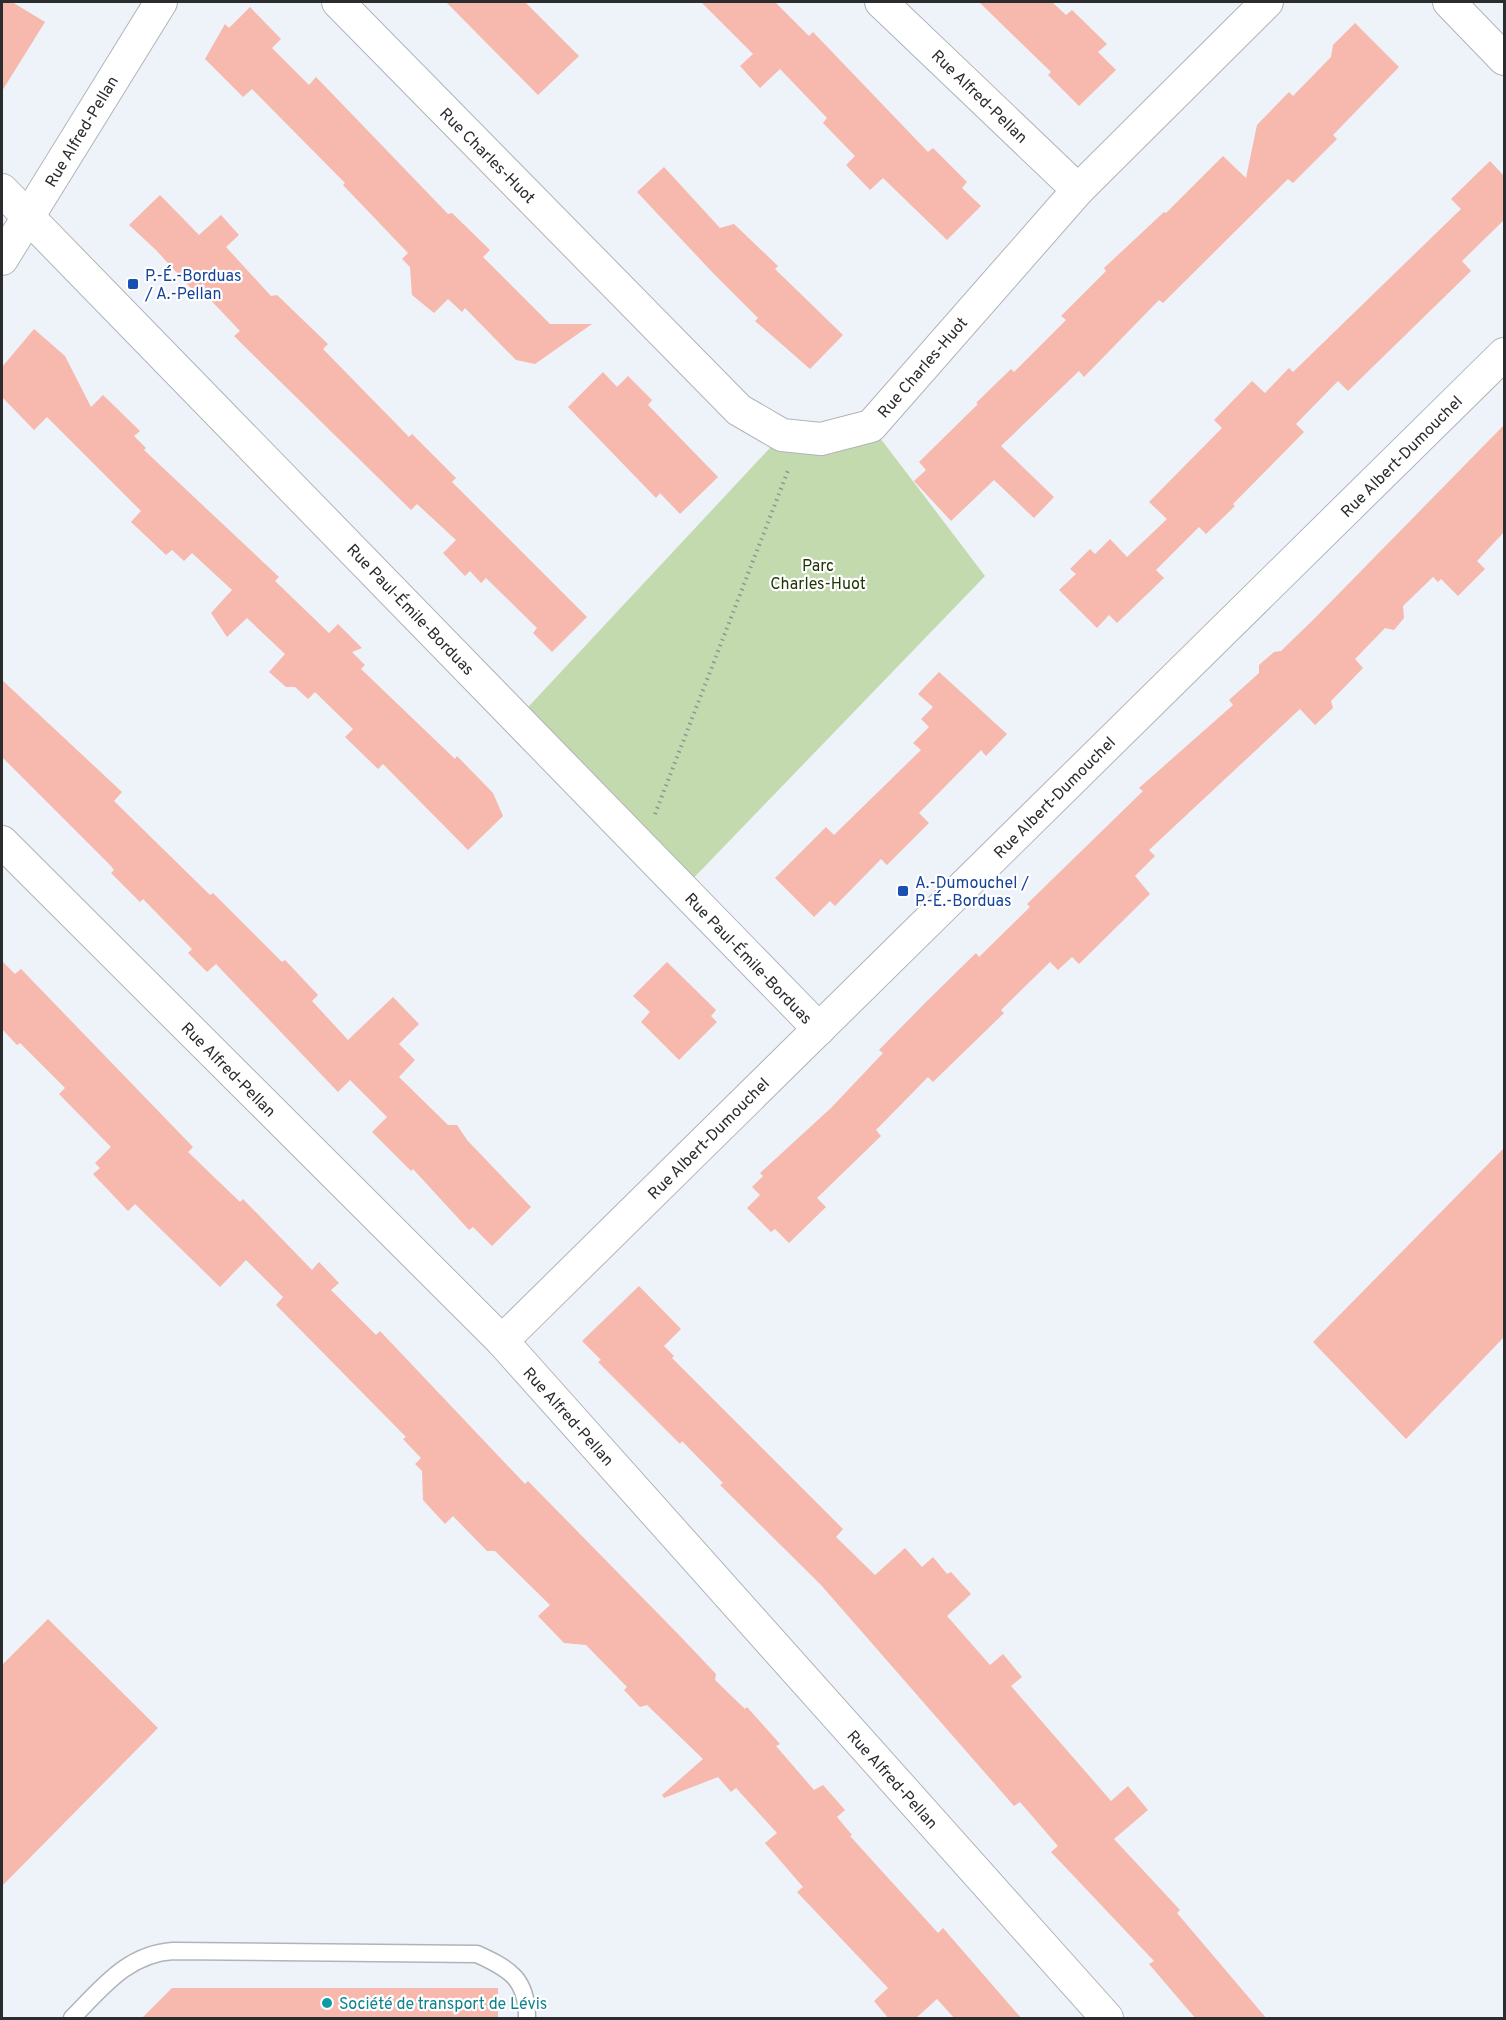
<svg xmlns="http://www.w3.org/2000/svg" width="1506" height="2020" font-family="Overpass,sans-serif">
  <style>
    .green { fill: #c3daae }
    .building { fill: #f7b8ad }
    .lines { fill: none; stroke-linecap: round; stroke-linejoin: round }
    .service-casing { stroke: #b0b4ba; stroke-width: 19 }
    .minor-casing { stroke: #b0b4ba; stroke-width: 34 }
    .path { stroke: #919498; stroke-width: 4; stroke-dasharray: 1.5 4.5; stroke-linecap: butt }
    .service { stroke: #fff; stroke-width: 16 }
    .minor { stroke: #fff; stroke-width: 32 }
    .transit-dot { fill: #1a4fb4; stroke: #fff; stroke-width: 2 }
    .culture-dot { fill: #0f9aa8; stroke: #fff; stroke-width: 2 }
    .labels { text-anchor: middle; stroke-width: 4.5; stroke-linejoin: round; paint-order: stroke }
    .street-label { font-size: 16px; fill: #2b2c2e; stroke: #fff }
    .transit-label { font-size: 16px; fill: #164399; stroke: #fff; text-anchor: start }
    .park-label { font-size: 16px; fill: #213505; stroke: #fff }
    .culture-label { font-size: 16px; fill: #0d838f; stroke: #fff; text-anchor: start }
  </style>
  <rect width="100%" height="100%" fill="#eef2f9"/>
  <path class="green" d="M 871,426 L 985,576 L 683,889 L 517,719 L 782,435 Z"/>
  <g class="building">
    <path d="M 2,2 L 12,2 L 45,22 L 2,91 Z"/>
    <path d="M 446,2 L 525,2 L 579,56 L 538,95 Z"/>
    <path d="M 701,2 L 775,2 L 809,36 L 813,32 L 928,152 L 933,148 L 967,182 L 962,188 L 981,206 L 947,240 L 883,178 L 870,190 L 846,165 L 855,156 L 823,123 L 827,118 L 780,69 L 760,88 L 740,66 L 753,54 Z"/>
    <path d="M 979,2 L 1052,2 L 1066,15 L 1072,10 L 1107,44 L 1098,52 L 1116,70 L 1079,106 L 1048,75 L 1051,72 Z"/>
    <path d="M 250,7 L 281,39 L 272,48 L 309,85 L 316,77 L 448,214 L 452,213 L 490,250 L 483,257 L 550,324 L 592,324 L 535,364 L 516,360 L 465,308 L 462,312 L 448,299 L 434,313 L 412,295 L 410,267 L 402,259 L 408,253 L 343,185 L 345,183 L 252,89 L 243,97 L 205,59 L 225,24 L 229,28 Z"/>
    <path d="M 1355,23 L 1399,67 L 1333,135 L 1337,139 L 1293,183 L 1288,179 L 1163,303 L 1159,300 L 1084,377 L 1079,371 L 1001,446 L 1054,497 L 1034,518 L 994,480 L 951,521 L 914,481 L 926,470 L 919,462 L 978,404 L 976,403 L 1011,369 L 1014,372 L 1066,320 L 1061,316 L 1106,271 L 1104,268 L 1164,212 L 1166,213 L 1223,156 L 1246,178 L 1257,125 L 1289,92 L 1293,96 L 1331,57 L 1333,45 Z"/>
    <path d="M 1490,161 L 1504,176 L 1504,220 L 1462,261 L 1471,271 L 1348,391 L 1338,381 L 1296,424 L 1304,432 L 1233,504 L 1235,506 L 1206,534 L 1199,527 L 1156,570 L 1164,578 L 1117,623 L 1109,615 L 1097,628 L 1059,590 L 1076,574 L 1070,569 L 1090,549 L 1095,554 L 1110,539 L 1127,557 L 1167,519 L 1149,502 L 1222,428 L 1214,420 L 1252,381 L 1265,393 L 1289,368 L 1293,372 L 1461,209 L 1451,199 Z"/>
    <path d="M 664,167 L 720,228 L 734,224 L 778,266 L 775,269 L 843,335 L 810,369 L 755,321 L 758,318 L 713,273 L 637,192 Z"/>
    <path d="M 160,195 L 199,235 L 221,215 L 239,235 L 226,247 L 271,296 L 277,295 L 328,344 L 323,349 L 409,437 L 412,434 L 456,478 L 452,482 L 587,617 L 552,652 L 533,633 L 537,628 L 486,578 L 481,583 L 470,571 L 465,576 L 443,553 L 456,540 L 417,504 L 411,510 L 234,336 L 240,331 L 204,293 L 199,297 L 156,250 L 129,225 Z"/>
    <path d="M 34,329 L 65,356 L 91,407 L 103,395 L 140,431 L 134,436 L 146,448 L 144,450 L 279,577 L 275,581 L 329,633 L 338,624 L 362,648 L 352,652 L 365,665 L 361,669 L 455,759 L 457,756 L 493,793 L 503,816 L 468,850 L 383,764 L 378,769 L 345,737 L 353,729 L 315,692 L 308,699 L 295,687 L 286,687 L 269,672 L 285,654 L 247,618 L 227,637 L 211,613 L 232,590 L 192,553 L 184,561 L 172,550 L 166,555 L 131,522 L 141,511 L 47,417 L 34,430 L 2,397 L 2,367 Z"/>
    <path d="M 603,372 L 617,387 L 628,376 L 652,400 L 648,405 L 718,477 L 680,514 L 660,493 L 656,498 L 568,407 Z"/>
    <path d="M 1504,425 L 1504,532 L 1477,561 L 1485,569 L 1458,596 L 1441,579 L 1438,582 L 1433,577 L 1403,606 L 1404,618 L 1394,630 L 1385,628 L 1355,659 L 1363,668 L 1331,701 L 1333,708 L 1315,725 L 1300,709 L 1149,850 L 1155,856 L 1135,876 L 1150,894 L 1079,964 L 1072,957 L 1058,970 L 1050,962 L 1001,1010 L 1004,1013 L 933,1082 L 928,1077 L 876,1130 L 881,1136 L 817,1198 L 826,1207 L 789,1243 L 775,1229 L 771,1232 L 747,1208 L 760,1195 L 752,1187 L 763,1176 L 760,1173 L 831,1108 L 883,1053 L 879,1050 L 927,1001 L 976,953 L 979,957 L 1030,907 L 1027,904 L 1143,791 L 1139,788 L 1233,705 L 1229,700 L 1259,673 L 1259,665 L 1274,652 L 1281,651 L 1314,619 Z"/>
    <path d="M 939,672 L 1007,734 L 986,756 L 981,750 L 919,813 L 929,823 L 887,865 L 881,859 L 835,906 L 830,901 L 814,917 L 775,878 L 826,827 L 834,835 L 921,750 L 913,743 L 929,727 L 921,719 L 933,707 L 918,694 Z"/>
    <path d="M 2,680 L 122,792 L 114,801 L 210,895 L 213,893 L 282,962 L 285,960 L 318,995 L 312,1001 L 348,1040 L 393,997 L 419,1024 L 399,1044 L 415,1060 L 399,1077 L 448,1125 L 457,1125 L 467,1140 L 531,1207 L 492,1246 L 473,1227 L 469,1230 L 413,1169 L 411,1171 L 372,1132 L 387,1117 L 350,1080 L 338,1092 L 216,964 L 207,972 L 188,953 L 192,949 L 143,899 L 140,902 L 111,873 L 114,870 L 111,866 L 2,757 Z"/>
    <path d="M 2,961 L 15,974 L 21,969 L 193,1147 L 188,1152 L 240,1202 L 243,1199 L 312,1270 L 319,1262 L 339,1283 L 331,1290 L 376,1335 L 380,1331 L 525,1484 L 528,1481 L 679,1635 L 716,1674 L 715,1680 L 745,1709 L 747,1707 L 780,1744 L 776,1746 L 814,1790 L 823,1785 L 845,1810 L 837,1817 L 852,1835 L 850,1836 L 938,1933 L 943,1928 L 1022,2019 L 955,2019 L 937,1999 L 915,2019 L 889,2019 L 874,2001 L 888,1988 L 797,1892 L 803,1887 L 765,1843 L 777,1833 L 736,1788 L 731,1792 L 718,1777 L 664,1798 L 662,1795 L 703,1759 L 647,1705 L 640,1707 L 624,1690 L 627,1687 L 586,1645 L 564,1643 L 538,1616 L 550,1605 L 495,1551 L 487,1551 L 453,1516 L 445,1524 L 423,1500 L 422,1471 L 415,1464 L 421,1458 L 403,1439 L 406,1437 L 276,1305 L 283,1297 L 246,1260 L 220,1287 L 135,1204 L 128,1211 L 93,1174 L 100,1168 L 95,1163 L 111,1147 L 59,1094 L 65,1088 L 20,1043 L 17,1045 L 2,1029 Z"/>
    <path d="M 667,962 L 716,1010 L 711,1016 L 717,1022 L 679,1060 L 641,1022 L 650,1012 L 633,996 Z"/>
    <path d="M 1504,1148 L 1504,1337 L 1406,1439 L 1313,1342 Z"/>
    <path d="M 639,1286 L 681,1329 L 664,1346 L 674,1356 L 672,1358 L 843,1529 L 836,1537 L 875,1575 L 905,1548 L 922,1567 L 933,1557 L 947,1574 L 951,1572 L 971,1594 L 947,1616 L 990,1665 L 1003,1654 L 1022,1677 L 1011,1686 L 1111,1801 L 1128,1786 L 1148,1810 L 1114,1839 L 1180,1910 L 1177,1913 L 1267,2019 L 1196,2019 L 1149,1964 L 1154,1961 L 1051,1852 L 1058,1846 L 1020,1802 L 1014,1806 L 821,1585 L 720,1485 L 723,1483 L 682,1441 L 680,1444 L 598,1362 L 601,1360 L 582,1341 Z"/>
    <path d="M 48,1619 L 158,1728 L 2,1886 L 2,1665 Z"/>
    <path d="M 172,1988 L 498,1988 L 498,2019 L 141,2019 Z"/>
  </g>
  <g class="lines">
    <defs>
      <path id="service" d="M 72,2018 C 102,1988 127,1954 173,1951 L 477,1954 C 510,1969 527,1979 527,2018"/>
      <g id="minor">
        <path d="M 338,2 L 739,410 L 782,435 L 821,439 L 871,426 L 1078,190 L 1267,2"/>
        <path d="M 881,2 L 1078,190"/>
        <path d="M 1449,2 L 1504,59"/>
        <path d="M 2,190 L 819,1029"/>
        <path d="M 2,259 L 161,2"/>
        <path d="M 2,842 L 502,1341 L 1107,2018"/>
        <path d="M 502,1341 L 1504,354"/>
      </g>
    </defs>
    <use href="#service" class="service-casing"/>
    <use href="#minor" class="minor-casing"/>
    <path class="path" d="M 655,814 L 789,468"/>
    <use href="#service" class="service"/>
    <use href="#minor" class="minor"/>
  </g>
  <g class="transit-dot">
    <rect x="127" y="278" width="12" height="12" rx="3"/>
    <rect x="897" y="885" width="12" height="12" rx="3"/>
  </g>
  <circle class="culture-dot" cx="327" cy="2003" r="6"/>
  <g class="labels">
    <g class="street-label">
      <text transform="translate(980 96) rotate(44)" y="6">Rue Alfred-Pellan</text>
      <text transform="translate(81 131) rotate(-59)" y="6">Rue Alfred-Pellan</text>
      <text transform="translate(488 155) rotate(45)" y="6">Rue Charles-Huot</text>
      <text transform="translate(922 367) rotate(-49)" y="6">Rue Charles-Huot</text>
      <text transform="translate(1401 456) rotate(-45)" y="6">Rue Albert-Dumouchel</text>
      <text transform="translate(411 609) rotate(46)" y="6">Rue Paul-Émile-Borduas</text>
      <text transform="translate(1054 797) rotate(-45)" y="6">Rue Albert-Dumouchel</text>
      <text transform="translate(749 958) rotate(46)" y="6">Rue Paul-Émile-Borduas</text>
      <text transform="translate(229 1069) rotate(45)" y="6">Rue Alfred-Pellan</text>
      <text transform="translate(708 1138) rotate(-45)" y="6">Rue Albert-Dumouchel</text>
      <text transform="translate(569 1416) rotate(48)" y="6">Rue Alfred-Pellan</text>
      <text transform="translate(893 1779) rotate(48)" y="6">Rue Alfred-Pellan</text>
    </g>
    <g class="transit-label">
      <text x="145" y="281">P.-É.-Borduas<tspan x="145" dy="18">/ A.-Pellan</tspan></text>
      <text x="915" y="888">A.-Dumouchel /<tspan x="915" dy="18">P.-É.-Borduas</tspan></text>
    </g>
    <g class="park-label">
      <text x="818" y="571">Parc<tspan x="818" dy="18">Charles-Huot</tspan></text>
    </g>
    <g class="culture-label">
      <text x="339" y="2009">Société de transport de Lévis</text>
    </g>
  </g>
  <rect width="1506" height="2020" fill="none" stroke="#2b2c2e" stroke-width="6"/>
</svg>
